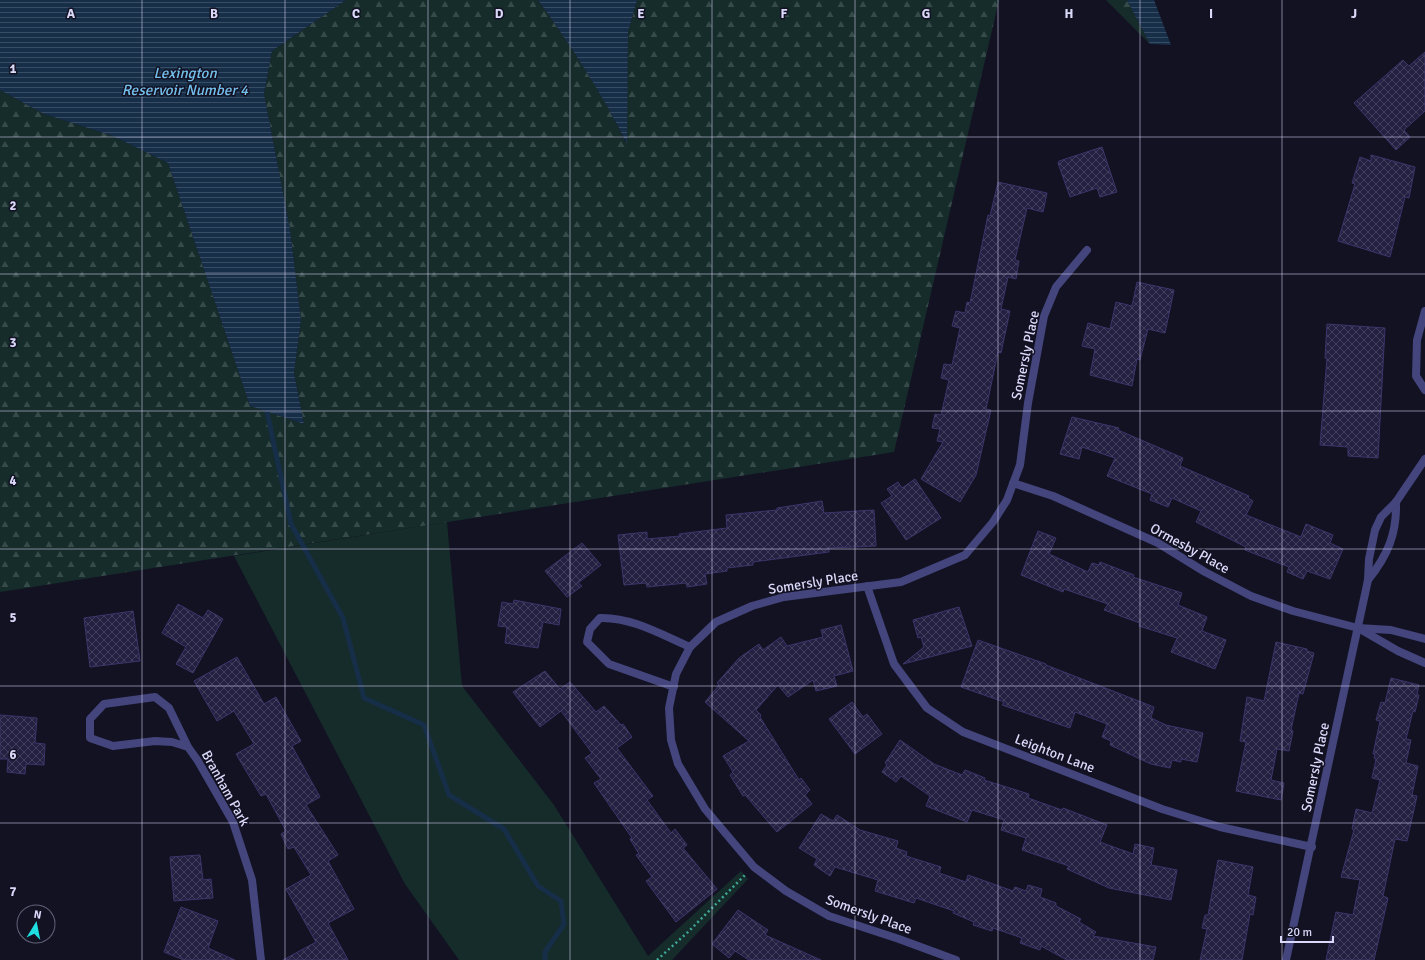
<svg xmlns="http://www.w3.org/2000/svg" width="1425" height="960" font-family="Signika,sans-serif">
  <style>
    .green { fill: #152c2a }
    .forest { fill: url(#forest-firs) }
    .water { fill: url(#water-rules) }
    .lines { fill: none; stroke-linecap: round; stroke-linejoin: round }
    .stream { stroke: #172e48; stroke-width: 5 }
    .building { fill: url(#building-cross-hatch); stroke: #3b356b }
    .path { stroke: #3fa898; stroke-width: 2.5; stroke-dasharray: 2 3; stroke-linecap: butt }
    .minor { stroke: #43457c; stroke-width: 8 }
    .grid { fill: none; stroke: #dad9fa; stroke-width: 1; stroke-opacity: 0.55 }
    .labels { text-anchor: middle; stroke-width: 3; stroke-linejoin: round; paint-order: stroke }
    .street-label { font-size: 14px; fill: #dad9fa; stroke: #131223 }
    .water-label { font-size: 15px; font-style: italic; fill: #74bfec; stroke: #131223 }
    .grid-label { font-size: 13px; text-anchor: middle; font-weight: bold; fill: #dad9fa; stroke: #131223; stroke-width: 3; stroke-linejoin: round; paint-order: stroke }
  </style>
  <defs>
    <pattern id="forest-firs" width="22" height="20" patternUnits="userSpaceOnUse"><rect width="22" height="20" fill="#152c2a"/><path d="M5 1l3.5 6h-7zM16 11l3.5 6h-7z" fill="#364a4a"/></pattern>
    <pattern id="water-rules" width="6" height="5" patternUnits="userSpaceOnUse"><rect width="6" height="5" fill="#172e48"/><path d="M0 2.5h6" fill="none" stroke="#384c63"/></pattern>
    <pattern id="building-cross-hatch" width="8" height="8" patternUnits="userSpaceOnUse"><rect width="8" height="8" fill="#242042"/><path d="M0 0l8 8M0 8l8-8" fill="none" stroke="#43405e"/></pattern>
  </defs>
  <rect width="100%" height="100%" fill="#131223"/>
  <path class="green" d="M 447,522 L 462,686 L 554,805 L 648,956 L 741,871 L 748,879 L 672,960 L 459,960 L 405,884 L 234,556 Z"/>
  <g class="forest">
    <path d="M 346,0 L 538,0 C 571,46 602,92 626,143 L 628,32 L 637,0 L 999,0 L 894,452 L 0,592 L 0,90 L 44,114 L 113,136 L 168,163 L 250,406 L 304,424 L 294,373 L 301,320 L 290,229 L 264,94 L 272,51 Z"/>
    <path d="M 1106,0 L 1127,0 L 1150,44 Z"/>
  </g>
  <g class="water">
    <path d="M 0,0 L 346,0 L 272,51 L 264,94 L 290,229 L 301,320 L 294,373 L 304,424 L 250,406 L 168,163 L 113,136 L 44,114 L 0,90 Z"/>
    <path d="M 538,0 L 637,0 L 628,32 L 627,144 C 602,93 571,46 538,0 Z"/>
    <path d="M 1127,0 L 1154,0 L 1171,45 L 1150,44 Z"/>
  </g>
  <g class="lines">
    <path class="stream" d="M 267,412 L 291,524 L 343,618 L 364,698 L 424,725 L 449,795 L 504,829 L 538,886 L 561,901 L 564,924 L 545,952 L 545,960"/>
  </g>
  <g class="building">
    <path d="M 1425,52 L 1425,111 L 1404,130 L 1410,137 L 1396,150 L 1354,103 L 1403,60 L 1409,66 Z"/>
    <path d="M 1102,147 L 1117,192 L 1100,197 L 1097,188 L 1070,197 L 1058,163 L 1059,161 Z"/>
    <path d="M 1371,155 L 1415,167 L 1409,198 L 1405,197 L 1390,257 L 1338,241 L 1355,184 L 1352,183 L 1360,157 L 1371,161 Z"/>
    <path d="M 998,182 L 1047,193 L 1043,212 L 1027,208 L 1015,260 L 1019,261 L 1016,279 L 1008,277 L 1001,309 L 1010,311 L 1001,353 L 998,352 L 986,409 L 991,410 L 976,475 L 960,502 L 921,479 L 943,442 L 937,441 L 940,429 L 932,428 L 935,414 L 941,415 L 949,380 L 941,378 L 944,364 L 952,365 L 960,328 L 952,326 L 956,311 L 965,313 L 967,302 L 970,303 L 988,215 L 990,216 Z"/>
    <path d="M 1137,282 L 1174,290 L 1165,333 L 1148,329 L 1140,360 L 1137,359 L 1132,386 L 1090,375 L 1095,349 L 1082,346 L 1088,323 L 1110,329 L 1116,302 L 1132,306 Z"/>
    <path d="M 1327,324 L 1385,328 L 1378,458 L 1348,456 L 1348,447 L 1320,445 L 1327,358 L 1325,358 Z"/>
    <path d="M 1072,417 L 1119,428 L 1118,430 L 1183,458 L 1180,466 L 1249,496 L 1248,498 L 1253,501 L 1246,515 L 1301,537 L 1306,524 L 1333,535 L 1330,543 L 1343,549 L 1330,579 L 1307,571 L 1303,579 L 1287,572 L 1289,567 L 1245,550 L 1246,547 L 1196,522 L 1201,511 L 1172,498 L 1168,507 L 1150,500 L 1152,494 L 1107,476 L 1115,458 L 1082,447 L 1079,459 L 1060,454 Z"/>
    <path d="M 915,479 L 941,518 L 906,540 L 881,503 L 892,496 L 887,489 L 898,482 L 902,488 Z"/>
    <path d="M 822,501 L 824,513 L 874,510 L 876,546 L 829,548 L 829,552 L 753,562 L 753,565 L 727,568 L 727,571 L 705,574 L 707,584 L 687,587 L 686,583 L 647,587 L 646,583 L 624,585 L 618,535 L 647,532 L 647,539 L 680,536 L 679,534 L 727,528 L 726,515 L 777,510 L 777,508 Z"/>
    <path d="M 1038,531 L 1056,538 L 1049,554 L 1088,572 L 1092,563 L 1099,565 L 1100,562 L 1134,575 L 1133,577 L 1182,593 L 1178,605 L 1207,617 L 1202,631 L 1226,640 L 1215,669 L 1171,652 L 1177,638 L 1139,626 L 1140,623 L 1104,610 L 1108,604 L 1064,589 L 1063,592 L 1021,575 Z"/>
    <path d="M 582,543 L 601,565 L 578,583 L 582,586 L 567,597 L 545,571 Z"/>
    <path d="M 514,600 L 561,609 L 559,625 L 543,622 L 538,648 L 505,643 L 507,627 L 498,626 L 502,602 L 513,604 Z"/>
    <path d="M 178,604 L 203,618 L 208,610 L 223,619 L 193,673 L 176,664 L 186,647 L 162,633 Z"/>
    <path d="M 959,607 L 972,646 L 903,664 L 924,647 L 921,637 L 918,638 L 913,620 Z"/>
    <path d="M 133,611 L 140,661 L 90,667 L 84,618 Z"/>
    <path d="M 841,625 L 853,671 L 834,676 L 837,686 L 816,691 L 813,680 L 788,697 L 778,685 L 756,710 L 761,715 L 760,717 L 799,780 L 801,778 L 810,790 L 805,795 L 812,804 L 777,832 L 745,795 L 743,796 L 730,775 L 733,772 L 723,756 L 749,741 L 705,702 L 719,685 L 717,683 L 739,658 L 759,644 L 763,650 L 781,637 L 787,646 L 823,637 L 821,630 Z"/>
    <path d="M 978,640 L 1046,664 L 1046,665 L 1154,707 L 1151,718 L 1166,725 L 1203,733 L 1197,762 L 1181,759 L 1181,762 L 1172,760 L 1170,768 L 1151,764 L 1110,745 L 1111,741 L 1102,737 L 1107,724 L 1075,712 L 1070,728 L 1002,705 L 1004,702 L 961,687 Z"/>
    <path d="M 1276,642 L 1307,649 L 1307,651 L 1314,653 L 1303,694 L 1299,693 L 1291,730 L 1293,731 L 1289,751 L 1277,749 L 1271,780 L 1284,783 L 1281,800 L 1236,791 L 1246,742 L 1240,741 L 1247,697 L 1264,701 Z"/>
    <path d="M 237,657 L 264,704 L 276,697 L 301,741 L 292,746 L 320,797 L 306,805 L 338,855 L 328,861 L 354,909 L 328,923 L 348,960 L 283,960 L 316,942 L 286,889 L 311,875 L 294,847 L 288,849 L 281,834 L 286,831 L 266,794 L 261,796 L 236,754 L 254,744 L 234,711 L 217,721 L 194,681 Z"/>
    <path d="M 545,671 L 560,689 L 570,682 L 596,712 L 604,706 L 621,725 L 623,724 L 632,737 L 617,748 L 653,796 L 647,800 L 671,833 L 675,829 L 687,845 L 683,848 L 717,889 L 676,922 L 646,881 L 652,877 L 636,855 L 639,854 L 630,839 L 632,838 L 594,783 L 601,779 L 585,758 L 592,753 L 561,711 L 540,727 L 513,692 Z"/>
    <path d="M 1391,678 L 1419,685 L 1417,694 L 1419,695 L 1415,712 L 1413,711 L 1406,739 L 1411,740 L 1406,763 L 1418,766 L 1412,795 L 1417,796 L 1407,841 L 1395,839 L 1383,896 L 1388,898 L 1374,960 L 1326,960 L 1336,912 L 1353,915 L 1360,880 L 1341,877 L 1354,830 L 1352,829 L 1356,809 L 1372,813 L 1380,780 L 1372,778 L 1376,759 L 1374,758 L 1375,754 L 1373,754 L 1380,721 L 1376,720 L 1381,702 L 1385,703 Z"/>
    <path d="M 852,702 L 863,717 L 867,714 L 882,734 L 855,754 L 829,719 Z"/>
    <path d="M 0,715 L 37,718 L 35,743 L 45,744 L 44,765 L 26,764 L 25,774 L 7,772 L 8,759 L 0,759 Z"/>
    <path d="M 900,740 L 934,764 L 962,775 L 965,770 L 985,778 L 984,780 L 1029,794 L 1028,798 L 1062,810 L 1063,808 L 1107,825 L 1100,842 L 1133,854 L 1135,844 L 1154,848 L 1151,865 L 1177,870 L 1171,900 L 1109,888 L 1067,869 L 1069,866 L 1022,850 L 1026,838 L 1001,830 L 1004,820 L 972,810 L 967,822 L 926,806 L 930,796 L 901,776 L 896,782 L 882,772 L 887,765 L 885,763 Z"/>
    <path d="M 821,814 L 833,821 L 837,815 L 860,830 L 898,841 L 896,848 L 907,852 L 906,856 L 941,867 L 939,873 L 966,882 L 968,875 L 1013,891 L 1015,887 L 1026,891 L 1028,885 L 1042,889 L 1040,897 L 1056,903 L 1056,906 L 1081,919 L 1079,922 L 1096,932 L 1093,936 L 1156,947 L 1153,960 L 1067,960 L 1041,946 L 1040,950 L 1020,943 L 1022,938 L 993,928 L 992,931 L 973,925 L 974,922 L 953,913 L 954,911 L 916,898 L 914,903 L 875,891 L 878,880 L 835,867 L 830,876 L 814,865 L 817,859 L 799,848 Z"/>
    <path d="M 200,855 L 203,880 L 211,879 L 213,898 L 174,901 L 170,857 Z"/>
    <path d="M 1218,860 L 1253,867 L 1248,895 L 1256,897 L 1253,915 L 1250,914 L 1242,960 L 1200,960 L 1207,929 L 1202,928 L 1205,915 L 1208,915 Z"/>
    <path d="M 181,907 L 218,921 L 208,948 L 235,960 L 184,960 L 164,952 Z"/>
    <path d="M 738,910 L 768,930 L 765,935 L 821,960 L 749,960 L 735,951 L 729,958 L 712,944 Z"/>
  </g>
  <g class="lines">
    <path class="path" d="M 657,960 L 688,932 L 746,874"/>
    <g class="minor">
      <path d="M 1425,311 L 1417,340 L 1416,376 L 1425,390"/>
      <path d="M 1013,483 L 1053,496 L 1158,543 L 1205,572 L 1251,596 L 1293,611 L 1358,628 L 1391,630 L 1425,639"/>
      <path d="M 1368,580 C 1388,555 1397,533 1396,502"/>
      <path d="M 867,586 L 894,664 L 927,708 L 963,732 L 1162,809 L 1220,827 L 1312,847"/>
      <path d="M 1360,629 L 1398,651 L 1425,663"/>
      <path d="M 674,687 L 609,664 L 587,642 L 590,629 L 600,618 C 632,617 662,635 690,647"/>
      <path d="M 188,747 L 172,742 L 155,741 L 113,746 L 90,738 L 90,719 L 104,704 L 155,697 L 169,708 L 188,747 L 198,761 L 233,822 L 252,880 L 261,960"/>
      <path d="M 956,960 L 899,939 L 829,916 L 786,891 L 754,867 L 705,809 L 678,764 L 671,740 L 669,708 L 676,674 L 690,647 L 716,622 L 752,606 L 784,597 L 901,582 L 965,555 L 993,522 L 1007,500 L 1020,465 L 1028,403 L 1044,316 L 1056,287 L 1087,250"/>
      <path d="M 1286,960 L 1368,580 L 1369,559 L 1375,530 L 1381,517 L 1396,502 L 1425,459"/>
    </g>
  </g>
  <path class="grid" d="M 142,0 L 142,960M 285,0 L 285,960M 428,0 L 428,960M 570,0 L 570,960M 712,0 L 712,960M 855,0 L 855,960M 998,0 L 998,960M 1140,0 L 1140,960M 1282,0 L 1282,960M 0,137 L 1425,137M 0,274 L 1425,274M 0,411 L 1425,411M 0,549 L 1425,549M 0,686 L 1425,686M 0,823 L 1425,823"/>
  <g class="labels">
    <g class="street-label">
      <text transform="translate(1025 355) rotate(-78)" y="5">Somersly Place</text>
      <text transform="translate(1190 548) rotate(29)" y="5">Ormesby Place</text>
      <text transform="translate(813 582) rotate(-9)" y="5">Somersly Place</text>
      <text transform="translate(1055 753) rotate(21)" y="5">Leighton Lane</text>
      <text transform="translate(1315 767) rotate(-78)" y="5">Somersly Place</text>
      <text transform="translate(226 788) rotate(61)" y="5">Branham Park</text>
      <text transform="translate(869 914) rotate(20)" y="5">Somersly Place</text>
    </g>
    <g class="water-label">
      <text x="185" y="78">Lexington<tspan x="185" dy="17">Reservoir Number 4</tspan></text>
    </g>
  </g>
  <g class="grid-label">
    <text x="71" y="18">A</text>
    <text x="214" y="18">B</text>
    <text x="356" y="18">C</text>
    <text x="499" y="18">D</text>
    <text x="641" y="18">E</text>
    <text x="784" y="18">F</text>
    <text x="926" y="18">G</text>
    <text x="1069" y="18">H</text>
    <text x="1211" y="18">I</text>
    <text x="1354" y="18">J</text>
    <text x="13" y="73">1</text>
    <text x="13" y="210">2</text>
    <text x="13" y="347">3</text>
    <text x="13" y="485">4</text>
    <text x="13" y="622">5</text>
    <text x="13" y="759">6</text>
    <text x="13" y="896">7</text>
  </g>
  <g transform="translate(36 924) rotate(10)"><circle r="19" fill="#131223" stroke="#636279"/>
  <path d="M0-3L7 15L0 10L-7 15Z" fill="#1edee1"/>
  <text y="-6" font-size="11" font-weight="bold" text-anchor="middle" fill="#dad9fa">N</text>
  </g>
  <path d="M1281 936v6h52v-6" fill="none" stroke="#dad9fa" stroke-width="2"/>
  <text x="1287" y="936" font-size="12" fill="#dad9fa" stroke="#131223" stroke-width="3" paint-order="stroke">20 m</text>
</svg>
